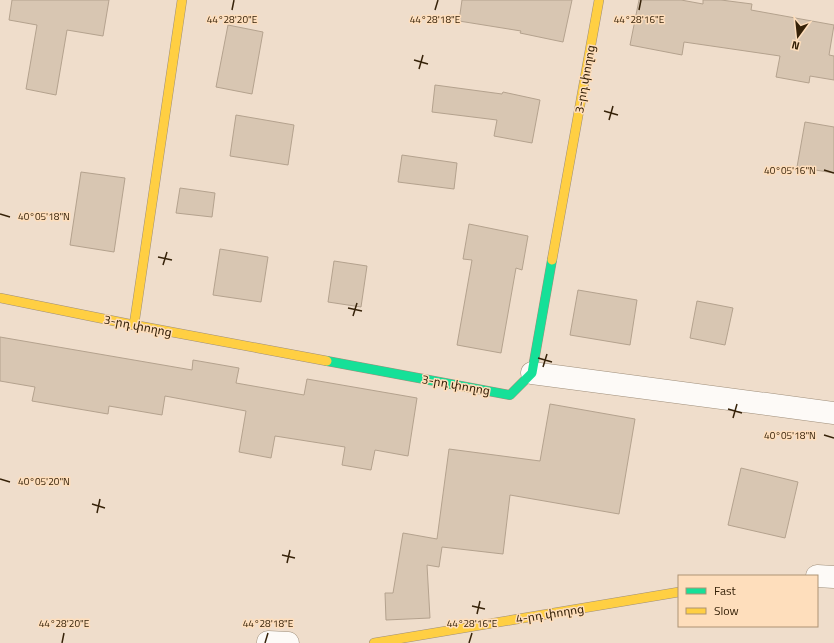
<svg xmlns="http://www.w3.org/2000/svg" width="834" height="643" font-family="'Titillium Web','Noto Sans Armenian',sans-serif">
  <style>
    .building { fill: #d8c6b2; stroke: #b4a28e }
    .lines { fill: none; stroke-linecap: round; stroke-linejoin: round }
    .street-casing { stroke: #9f8e7a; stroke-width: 23 }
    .fast-casing { stroke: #9f8e7a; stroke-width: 10 }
    .slow-casing { stroke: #9f8e7a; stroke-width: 10 }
    .street { stroke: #fdfaf7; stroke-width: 22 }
    .fast { stroke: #16e098; stroke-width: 9 }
    .slow { stroke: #ffcf43; stroke-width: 9 }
    .ticks { fill: none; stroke: #362209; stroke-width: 1.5 }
    .labels { text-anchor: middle; stroke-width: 3; stroke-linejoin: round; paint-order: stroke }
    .street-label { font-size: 12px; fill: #362209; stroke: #fedebc }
    .ticks-label { font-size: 10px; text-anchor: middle; fill: #362209; stroke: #fedebc; stroke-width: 3; stroke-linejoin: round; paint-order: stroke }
  </style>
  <rect width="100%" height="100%" fill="#efddcb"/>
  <g class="building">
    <path d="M 12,0 L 109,0 L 103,36 L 67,30 L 56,95 L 26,89 L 37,25 L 9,20 Z"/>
    <path d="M 462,0 L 572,0 L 563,42 L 520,33 L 521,31 L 459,21 Z"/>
    <path d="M 639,0 L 681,0 L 703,4 L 703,0 L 721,0 L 752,4 L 751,10 L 834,25 L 829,55 L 834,56 L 834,80 L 810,76 L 809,83 L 776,77 L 780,56 L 684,42 L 682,55 L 630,45 Z"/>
    <path d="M 228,25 L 263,32 L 252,94 L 216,87 Z"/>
    <path d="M 435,85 L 502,94 L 503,92 L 540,100 L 532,143 L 494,136 L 497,120 L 432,112 Z"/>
    <path d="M 236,115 L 294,125 L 288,165 L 230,156 Z"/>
    <path d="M 805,122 L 834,127 L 834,173 L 797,167 Z"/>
    <path d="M 402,155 L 457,163 L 454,189 L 398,182 Z"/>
    <path d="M 81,172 L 125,178 L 114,252 L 70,245 Z"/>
    <path d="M 180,188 L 215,193 L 212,217 L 176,213 Z"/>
    <path d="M 469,224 L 528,236 L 522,270 L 516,268 L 501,353 L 457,345 L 472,260 L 463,259 Z"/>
    <path d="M 220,249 L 268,257 L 261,302 L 213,295 Z"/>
    <path d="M 334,261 L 367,266 L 361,307 L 328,302 Z"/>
    <path d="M 578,290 L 637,300 L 630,345 L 570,335 Z"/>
    <path d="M 697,301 L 733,308 L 725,345 L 690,338 Z"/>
    <path d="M 0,337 L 192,370 L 193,360 L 239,368 L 236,383 L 304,395 L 307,379 L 417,398 L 408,456 L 375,450 L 371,470 L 342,465 L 345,447 L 275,436 L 271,458 L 239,452 L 246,411 L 165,396 L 162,415 L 109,406 L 108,414 L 32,401 L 35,387 L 0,381 Z"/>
    <path d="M 550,404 L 635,419 L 619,514 L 510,495 L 503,554 L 442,547 L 439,567 L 427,565 L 430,618 L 386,620 L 385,593 L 393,593 L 403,533 L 437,539 L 449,449 L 540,461 Z"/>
    <path d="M 741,468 L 798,482 L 785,538 L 728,525 Z"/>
  </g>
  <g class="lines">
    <defs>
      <g id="street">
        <path d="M 532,373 L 834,413"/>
        <path d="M 817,576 L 834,577"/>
        <path d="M 268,642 L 288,643"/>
      </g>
      <path id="fast" d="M 327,361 L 510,395 L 532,373 L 552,260"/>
      <g id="slow">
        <path d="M 552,260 L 599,0"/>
        <path d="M 0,298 L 134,325 L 327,361"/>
        <path d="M 134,325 L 182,0"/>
        <path d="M 374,643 L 679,592"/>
      </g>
    </defs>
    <use href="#street" class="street-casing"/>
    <use href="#fast" class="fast-casing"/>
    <use href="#slow" class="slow-casing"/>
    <use href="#street" class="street"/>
    <use href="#fast" class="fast"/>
    <use href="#slow" class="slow"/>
  </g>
  <path class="ticks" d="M 232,10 L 234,0M 435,10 L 438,0M 639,10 L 641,0M 414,60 L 428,64M 419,69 L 423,55M 604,111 L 618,115M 609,120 L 613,106M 824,170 L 834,173M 0,214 L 10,217M 158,257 L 172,260M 163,265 L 167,252M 348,308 L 362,311M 353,316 L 357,303M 538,358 L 552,362M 543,367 L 547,354M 728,409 L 742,413M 733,418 L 737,404M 824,435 L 834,438M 0,479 L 10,482M 92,504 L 105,508M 97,513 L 100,499M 282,555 L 295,558M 287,563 L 290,550M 472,606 L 485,609M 477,614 L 480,601M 62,643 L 64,633M 265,643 L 268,633M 469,643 L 472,633"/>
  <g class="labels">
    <g class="street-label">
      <text transform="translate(585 79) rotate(-80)" y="4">3-րդ փողոց</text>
      <text transform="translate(138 326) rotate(11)" y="4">3-րդ փողոց</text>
      <text transform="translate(456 385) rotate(10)" y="4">3-րդ փողոց</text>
      <text transform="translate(550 614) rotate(-9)" y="4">4-րդ փողոց</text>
    </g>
  </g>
  <g class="ticks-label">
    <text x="232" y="23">44°28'20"E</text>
    <text x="435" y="23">44°28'18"E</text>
    <text x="639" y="23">44°28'16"E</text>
    <text x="790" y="174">40°05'16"N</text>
    <text x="44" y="220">40°05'18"N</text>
    <text x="790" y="439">40°05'18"N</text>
    <text x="44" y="485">40°05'20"N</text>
    <text x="64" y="627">44°28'20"E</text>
    <text x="268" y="627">44°28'18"E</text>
    <text x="472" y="627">44°28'16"E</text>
  </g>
  <rect x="678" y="575" width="140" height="52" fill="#fedebc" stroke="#ae9374"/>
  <rect x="686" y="588" width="20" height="6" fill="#16e098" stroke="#ae9374"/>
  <text x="714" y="595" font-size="12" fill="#362209">Fast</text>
  <rect x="686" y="608" width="20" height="6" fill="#ffcf43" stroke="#ae9374"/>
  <text x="714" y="615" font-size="12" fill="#362209">Slow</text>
  <g transform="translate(798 36) rotate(195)" stroke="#fedebc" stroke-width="3" paint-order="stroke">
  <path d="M0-3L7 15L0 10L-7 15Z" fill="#362209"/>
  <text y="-6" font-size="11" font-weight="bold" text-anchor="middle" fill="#362209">N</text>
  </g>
</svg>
